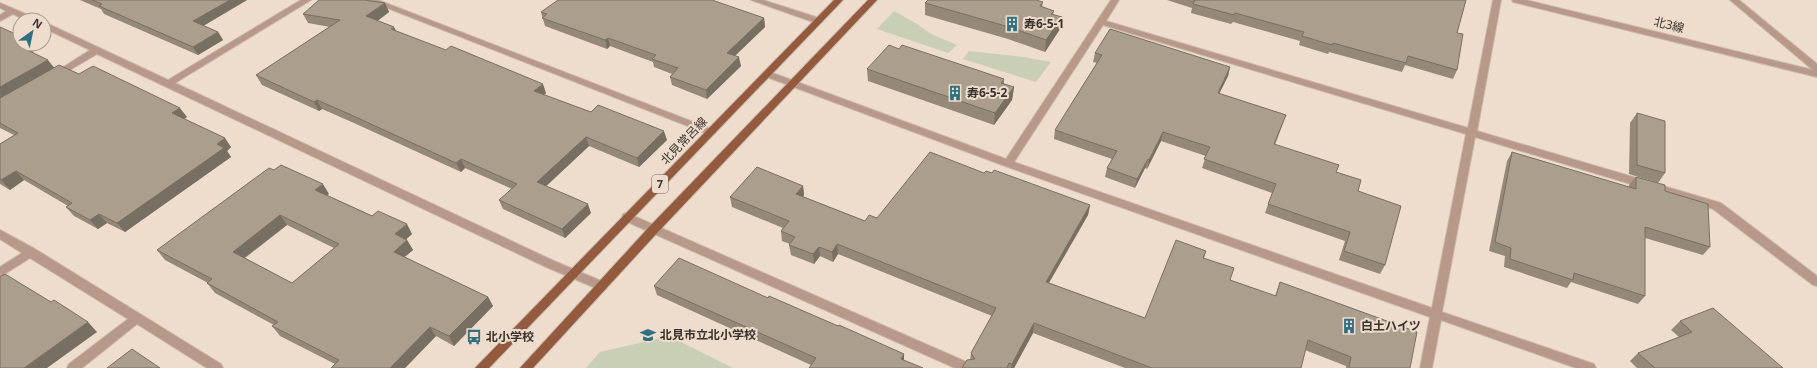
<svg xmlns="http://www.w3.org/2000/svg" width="1817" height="368" font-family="'Noto Sans','Noto Sans JP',sans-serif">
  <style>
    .green { fill: #c9cfb4 }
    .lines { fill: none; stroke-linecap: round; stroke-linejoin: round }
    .minor-casing { stroke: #cabaac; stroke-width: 2 }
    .major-casing { stroke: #cabaac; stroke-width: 2 }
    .minor { fill: #b89888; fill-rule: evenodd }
    .major { fill: #935a3e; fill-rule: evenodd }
    .wall { fill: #948879; fill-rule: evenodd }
    .shaded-wall { fill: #786f63 }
    .building { fill: #ac9e8d; stroke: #786f63; fill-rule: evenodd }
    .labels { text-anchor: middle; stroke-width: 4; stroke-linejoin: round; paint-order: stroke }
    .shield { fill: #eedccc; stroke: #6f655c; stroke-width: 1 }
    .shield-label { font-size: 11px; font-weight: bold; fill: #39322c }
    .poi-label { font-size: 12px; font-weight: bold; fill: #39322c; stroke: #eedccc; text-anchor: start }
    .street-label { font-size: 12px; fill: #39322c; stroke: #eedccc }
  </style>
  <rect width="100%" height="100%" fill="#eedccc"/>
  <g class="green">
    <path d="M 894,11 L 917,24 L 931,34 L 957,45 L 948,53 L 877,29 Z"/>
    <path d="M 969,51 L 1024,57 L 1051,62 L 1036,82 L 963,59 Z"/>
    <path d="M 669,336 L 733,368 L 586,368 L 600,352 Z"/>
  </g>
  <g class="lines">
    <defs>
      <g id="minor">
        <path d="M 301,0 L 311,0 L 175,83 L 554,261 L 606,283 L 607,286 L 606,289 L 602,290 L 598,289 L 546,267 L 97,54 L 58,77 L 55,78 L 51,75 L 90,50 L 44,28 L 44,22 L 168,80 Z"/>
        <path d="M 367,0 L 378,0 L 714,130 L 716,132 L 714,134 L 708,134 Z"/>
        <path d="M 751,0 L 763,0 L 822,19 L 823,21 L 819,24 L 816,23 Z"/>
        <path d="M 1111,0 L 1119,0 L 1106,21 L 1468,128 L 1493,0 L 1501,0 L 1477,131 L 1721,203 L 1817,276 L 1817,286 L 1813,285 L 1713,209 L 1475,137 L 1442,312 L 1594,364 L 1596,368 L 1576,368 L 1441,320 L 1432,368 L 1420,368 L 1430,317 L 1005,166 L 764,76 L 763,74 L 767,71 L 770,72 L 1006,159 ZM 1103,25 L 1466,134 L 1432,308 L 1014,162 Z"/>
        <path d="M 1512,0 L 1526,0 L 1813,70 L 1730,0 L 1739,0 L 1817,64 L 1817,77 L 1513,2 Z"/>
        <path d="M 0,3 L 35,18 L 36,20 L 25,20 L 13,14 L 0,21 L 0,15 L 6,11 L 0,8 Z"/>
        <path d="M 627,213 L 971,364 L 973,368 L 955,368 L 623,220 L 622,217 L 623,214 Z"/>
        <path d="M 0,230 L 35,249 L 221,364 L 223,368 L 207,368 L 137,324 L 82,368 L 67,368 L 69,364 L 128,319 L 30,258 L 0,277 L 0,267 L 22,253 L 0,239 Z"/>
      </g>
      <g id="major">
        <path d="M 834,0 L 843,0 L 489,368 L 475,368 Z"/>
        <path d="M 868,0 L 877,0 L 658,232 L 533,368 L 520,368 L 650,226 Z"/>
      </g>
    </defs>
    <use href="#minor" class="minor-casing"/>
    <use href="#major" class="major-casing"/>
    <use href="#minor" class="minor"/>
    <use href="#major" class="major"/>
  </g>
  <g class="wall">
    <path d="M 80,0 L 247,0 L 203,26 L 218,32 L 223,40 L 198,55 L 104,14 L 101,9 Z"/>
    <path d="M 1167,0 L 1466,0 L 1457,33 L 1457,70 L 1453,79 L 1405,65 L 1402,72 L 1329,52 L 1328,54 L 1299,45 L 1300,41 L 1233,22 L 1231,24 L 1191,13 L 1192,8 Z"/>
    <path d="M 1043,2 L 1042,7 L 1054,11 L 1053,15 L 1062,17 L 1060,29 L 1045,52 L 1008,39 L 925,15 L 925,3 Z"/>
    <path d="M 385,3 L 389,12 L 377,21 L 396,31 L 546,93 L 544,95 L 667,140 L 639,167 L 589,146 L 546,186 L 591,213 L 565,238 L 503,209 L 499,200 L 512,189 L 465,168 L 461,172 L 354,123 L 322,109 L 319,111 L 262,85 L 256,75 L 330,27 L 308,23 L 303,14 Z"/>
    <path d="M 541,12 L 764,18 L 765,27 L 735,56 L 741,66 L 707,99 L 672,85 L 670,77 L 672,74 L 654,67 L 653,62 L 610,46 L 607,49 L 545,26 Z"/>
    <path d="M 0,27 L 37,49 L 32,52 L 54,67 L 79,74 L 187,117 L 184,119 L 231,147 L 227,151 L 231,157 L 125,232 L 107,223 L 98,229 L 74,216 L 66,207 L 68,206 L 24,180 L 10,190 L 0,184 L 0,144 L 14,135 L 0,128 Z"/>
    <path d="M 899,49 L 1004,79 L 1004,84 L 1014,87 L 1012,100 L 994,125 L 868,81 L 867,69 Z"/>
    <path d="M 1095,53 L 1230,67 L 1228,76 L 1219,94 L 1286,115 L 1275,145 L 1336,172 L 1358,191 L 1385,265 L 1380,274 L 1339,260 L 1345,241 L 1265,213 L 1272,193 L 1202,168 L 1206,156 L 1161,141 L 1147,169 L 1145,168 L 1135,188 L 1105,177 L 1107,168 L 1112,159 L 1054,139 L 1055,130 L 1097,63 L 1093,62 Z"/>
    <path d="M 1637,113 L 1665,173 L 1658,183 L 1629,174 L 1630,123 Z"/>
    <path d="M 1512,152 L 1629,188 L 1629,185 L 1636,177 L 1665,191 L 1710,247 L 1703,255 L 1645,238 L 1645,296 L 1638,304 L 1571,282 L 1567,288 L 1504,267 L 1505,256 L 1489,251 L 1507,161 Z"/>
    <path d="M 984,173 L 1090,205 L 1088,215 L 1049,283 L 1145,318 L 1206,251 L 1204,258 L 1230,280 L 1275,296 L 1280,282 L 1410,368 L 1346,368 L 1346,366 L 1305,350 L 1301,368 L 1125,368 L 1033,333 L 1014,368 L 962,368 L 970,360 L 971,353 L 992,316 L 838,254 L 833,262 L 820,256 L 814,264 L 791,255 L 789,245 L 790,244 L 782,241 L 781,231 L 783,228 L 732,207 L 730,197 L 803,186 L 804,195 L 803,197 L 865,221 L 877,218 Z"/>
    <path d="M 329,194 L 327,195 L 412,234 L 406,239 L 407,240 L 413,250 L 404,257 L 488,297 L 493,306 L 454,346 L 436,336 L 405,368 L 331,368 L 335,364 L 280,336 L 272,326 L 274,325 L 215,293 L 207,283 L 208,283 L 165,260 L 157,250 ZM 287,225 L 334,248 L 292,283 L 245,258 Z"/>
    <path d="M 654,286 L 768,298 L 838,326 L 904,354 L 904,360 L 811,365 L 657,295 Z"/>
    <path d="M 1680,321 L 1783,368 L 1637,368 L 1630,361 L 1638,353 L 1679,337 L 1671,330 Z"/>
  </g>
  <g class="shaded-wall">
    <path d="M 230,0 L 247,0 L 198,29 L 193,21 Z"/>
    <path d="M 385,3 L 389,12 L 371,26 L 366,16 Z"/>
    <path d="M 1062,17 L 1060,29 L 1045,52 L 1046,40 Z"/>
    <path d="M 764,18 L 765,27 L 729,61 L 727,53 Z"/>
    <path d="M 394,27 L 399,36 L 391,29 Z"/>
    <path d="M 218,32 L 223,40 L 198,55 L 193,47 Z"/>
    <path d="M 608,38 L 610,46 L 607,49 L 605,40 Z"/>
    <path d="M 22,44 L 33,44 L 37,49 L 26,55 L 19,46 Z"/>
    <path d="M 739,57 L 741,66 L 707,99 L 706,90 Z"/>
    <path d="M 48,60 L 55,69 L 0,101 L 0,87 Z"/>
    <path d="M 1230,67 L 1228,76 L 1215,102 L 1218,93 Z"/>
    <path d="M 543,84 L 546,93 L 537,101 L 534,91 Z"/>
    <path d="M 1014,87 L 1012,100 L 994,125 L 995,113 Z"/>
    <path d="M 317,100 L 322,109 L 319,111 L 314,102 Z"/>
    <path d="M 180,108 L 187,117 L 179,122 L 172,113 Z"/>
    <path d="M 664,131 L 667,140 L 639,167 L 637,158 Z"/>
    <path d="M 1163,132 L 1161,141 L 1147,169 L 1149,160 Z"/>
    <path d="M 586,137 L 589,146 L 541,191 L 537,182 Z"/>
    <path d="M 225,138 L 231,147 L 227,151 L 231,157 L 125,232 L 117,223 L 217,144 Z"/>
    <path d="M 461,159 L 465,168 L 461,172 L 456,163 Z"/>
    <path d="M 1148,159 L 1145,168 L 1135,188 L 1137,179 Z"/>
    <path d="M 16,171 L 24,180 L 10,190 L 1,180 Z"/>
    <path d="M 323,184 L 329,194 L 322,199 L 315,190 Z"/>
    <path d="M 803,186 L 804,195 L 797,204 L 796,194 Z"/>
    <path d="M 588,204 L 591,213 L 565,238 L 562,229 Z"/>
    <path d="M 1090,205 L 1088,215 L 1044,291 L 1046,282 Z"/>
    <path d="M 99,214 L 107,223 L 98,229 L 90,220 Z"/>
    <path d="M 280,215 L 287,225 L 240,261 L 233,252 Z"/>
    <path d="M 407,224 L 412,234 L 401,244 L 395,234 Z"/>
    <path d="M 407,240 L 413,250 L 399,262 L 394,252 Z"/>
    <path d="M 837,244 L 838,254 L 833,262 L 832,252 Z"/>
    <path d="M 819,247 L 820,256 L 814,264 L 813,254 Z"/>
    <path d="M 488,297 L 493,306 L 454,346 L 449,336 Z"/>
    <path d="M 88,322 L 97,332 L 47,368 L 24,368 Z"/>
    <path d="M 1034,323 L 1033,333 L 1014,368 L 1011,368 L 1012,364 Z"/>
    <path d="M 430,327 L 436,336 L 405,368 L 390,368 Z"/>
    <path d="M 904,354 L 904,363 L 901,359 Z"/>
  </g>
  <g class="building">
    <path d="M 92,0 L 230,0 L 193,21 L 218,32 L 193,47 L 99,6 L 102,4 Z"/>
    <path d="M 319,0 L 364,0 L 385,3 L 366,16 L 394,27 L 391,29 L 446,50 L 451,46 L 543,84 L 534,91 L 591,112 L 598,105 L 664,131 L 637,158 L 586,137 L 537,182 L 588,204 L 562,229 L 499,200 L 517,184 L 461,159 L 456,163 L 349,114 L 317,100 L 314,102 L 256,75 L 340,20 L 303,14 Z"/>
    <path d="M 558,0 L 712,0 L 764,18 L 727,53 L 739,57 L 706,90 L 670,77 L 678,68 L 652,59 L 656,55 L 608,38 L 605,40 L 542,18 L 547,14 L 541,12 Z"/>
    <path d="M 928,0 L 1036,0 L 1043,2 L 1040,6 L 1054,11 L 1051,14 L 1062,17 L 1046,40 L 1009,27 L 925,3 Z"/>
    <path d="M 1195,0 L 1466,0 L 1457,33 L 1463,34 L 1457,70 L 1408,56 L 1406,63 L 1333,43 L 1332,45 L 1302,36 L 1304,32 L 1235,13 L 1234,15 L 1193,4 Z"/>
    <path d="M 0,27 L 20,36 L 20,44 L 22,44 L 19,46 L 48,60 L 0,87 Z"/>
    <path d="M 1110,29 L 1230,67 L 1218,93 L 1286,115 L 1274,144 L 1339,165 L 1336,172 L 1361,180 L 1358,191 L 1401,206 L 1385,265 L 1344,251 L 1350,232 L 1268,204 L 1276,184 L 1204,159 L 1210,147 L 1163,132 L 1149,160 L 1148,159 L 1137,179 L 1107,168 L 1117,151 L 1055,130 L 1102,55 L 1095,53 Z"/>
    <path d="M 889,45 L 899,49 L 902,45 L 1004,79 L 1001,83 L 1014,87 L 995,113 L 867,69 Z"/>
    <path d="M 59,65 L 79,74 L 93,66 L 180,108 L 172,113 L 225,138 L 217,144 L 224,148 L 117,223 L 99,214 L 90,220 L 66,207 L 72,203 L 16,171 L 1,180 L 0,180 L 0,144 L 18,133 L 0,123 L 0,98 Z"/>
    <path d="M 1637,113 L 1665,121 L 1665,173 L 1637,165 Z"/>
    <path d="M 930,152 L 984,173 L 986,171 L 992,173 L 994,170 L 1090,205 L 1046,282 L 1145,318 L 1176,240 L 1206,251 L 1203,258 L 1234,268 L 1230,280 L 1276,296 L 1280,282 L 1417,332 L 1410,368 L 1349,368 L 1351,357 L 1308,340 L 1301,368 L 1152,368 L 1034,323 L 1012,364 L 1009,363 L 1007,368 L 962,368 L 967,360 L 975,359 L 971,353 L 996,308 L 837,244 L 832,252 L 819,247 L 813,254 L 789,245 L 795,237 L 781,231 L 789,221 L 730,197 L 757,167 L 803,186 L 796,194 L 865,221 L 869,215 L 877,218 Z"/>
    <path d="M 1512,152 L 1636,189 L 1636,177 L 1665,185 L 1665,191 L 1708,204 L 1710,247 L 1645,227 L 1645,296 L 1574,273 L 1573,280 L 1510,259 L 1511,248 L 1495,242 Z"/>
    <path d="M 281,165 L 323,184 L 315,190 L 372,216 L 378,211 L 407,224 L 395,234 L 407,240 L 394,252 L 488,297 L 449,336 L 430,327 L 390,368 L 331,368 L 339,360 L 272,326 L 278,322 L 207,283 L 212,279 L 157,250 L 269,168 L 274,170 ZM 280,215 L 339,244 L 292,283 L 233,252 Z"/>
    <path d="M 679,258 L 768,298 L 769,296 L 838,326 L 839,325 L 904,354 L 901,359 L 923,368 L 809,368 L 816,358 L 654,286 Z"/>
    <path d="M 5,274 L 51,302 L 54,300 L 88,322 L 24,368 L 0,368 L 0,277 Z"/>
    <path d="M 1713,308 L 1783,368 L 1655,368 L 1638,353 L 1692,332 L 1680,321 Z"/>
    <path d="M 132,349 L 160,368 L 107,368 Z"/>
  </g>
  <defs>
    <symbol id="building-bare" viewBox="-9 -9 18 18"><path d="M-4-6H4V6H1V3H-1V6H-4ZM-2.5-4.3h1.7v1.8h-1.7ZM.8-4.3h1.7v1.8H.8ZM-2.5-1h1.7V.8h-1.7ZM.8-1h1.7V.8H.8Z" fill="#2f6f83" stroke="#eedccc" stroke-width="2.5" paint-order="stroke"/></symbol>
    <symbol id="school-bare" viewBox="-9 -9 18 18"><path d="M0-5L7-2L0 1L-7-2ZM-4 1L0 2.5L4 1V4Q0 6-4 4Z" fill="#2f6f83" stroke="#eedccc" stroke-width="2.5" paint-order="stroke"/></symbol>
    <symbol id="bus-bare" viewBox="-9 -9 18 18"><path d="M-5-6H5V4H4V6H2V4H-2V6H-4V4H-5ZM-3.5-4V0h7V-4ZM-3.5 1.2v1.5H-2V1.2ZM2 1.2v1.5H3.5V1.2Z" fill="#2f6f83" stroke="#eedccc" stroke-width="2.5" paint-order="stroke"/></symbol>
  </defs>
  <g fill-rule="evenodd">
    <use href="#building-bare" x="1001" y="13" width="22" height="22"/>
    <use href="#building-bare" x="944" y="82" width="22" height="22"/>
    <use href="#building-bare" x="1338" y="315" width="22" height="22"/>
    <use href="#school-bare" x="637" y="324" width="22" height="22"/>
    <use href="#bus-bare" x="463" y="326" width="22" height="22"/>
  </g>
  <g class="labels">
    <rect class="shield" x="652" y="175" width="16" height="18" rx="3"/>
    <g class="shield-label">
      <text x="660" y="188">7</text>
    </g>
    <g class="poi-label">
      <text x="1024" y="28">寿6-5-1</text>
      <text x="967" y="97">寿6-5-2</text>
      <text x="1361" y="330">白土ハイツ</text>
      <text x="660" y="339">北見市立北小学校</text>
      <text x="486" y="341">北小学校</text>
    </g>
    <g class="street-label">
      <text transform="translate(1669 25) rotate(14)" y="4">北3線</text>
      <text transform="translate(684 141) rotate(-46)" y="4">北見常呂線</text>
    </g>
  </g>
  <g transform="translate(32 32) rotate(33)"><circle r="19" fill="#eedccc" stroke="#a6988c"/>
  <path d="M0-3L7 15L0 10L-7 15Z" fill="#2f6f83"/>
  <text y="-6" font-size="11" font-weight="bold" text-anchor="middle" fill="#39322c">N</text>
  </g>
</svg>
